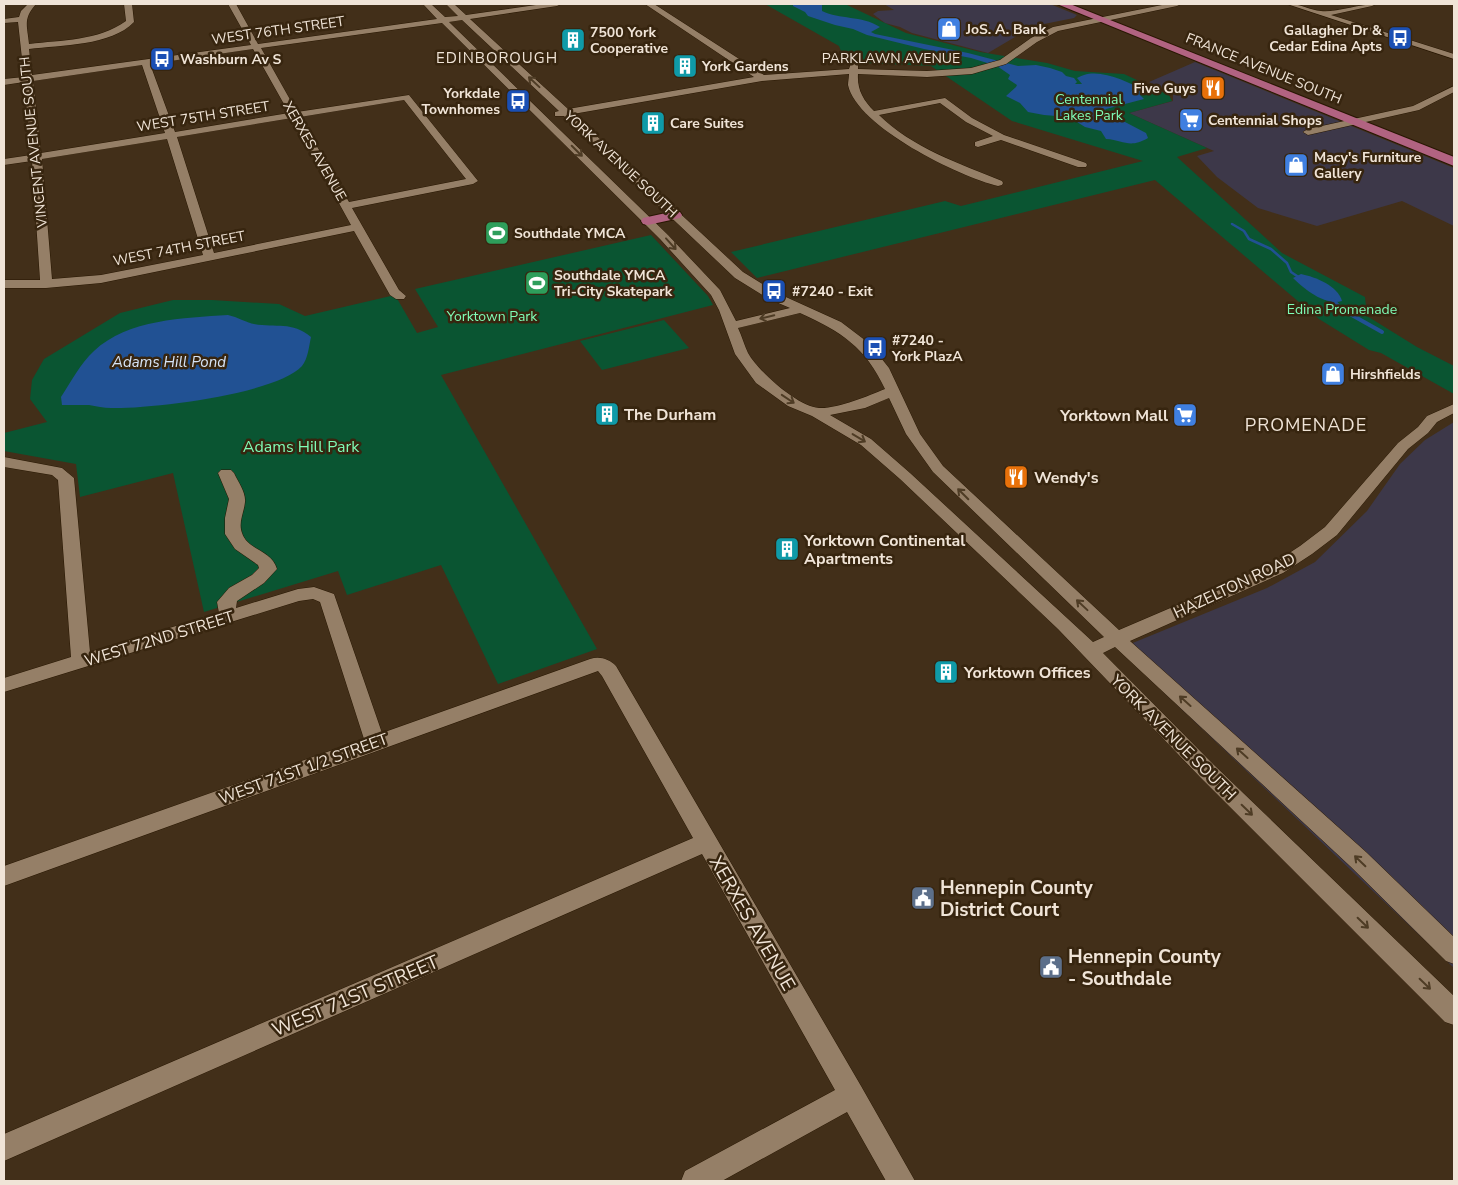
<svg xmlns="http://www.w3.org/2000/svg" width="1458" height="1185" font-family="'Nunito Sans',sans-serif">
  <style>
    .commercial { fill: #3d3849 }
    .green { fill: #0a5532 }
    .water { fill: #215193 }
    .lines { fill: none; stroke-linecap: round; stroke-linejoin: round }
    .stream-far1 { stroke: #215193; stroke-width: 2.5 }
    .stream { stroke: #215193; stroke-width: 4 }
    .minor-casing { stroke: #281702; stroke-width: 1 }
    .major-casing { stroke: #281702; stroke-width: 2 }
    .minor { fill: #957f67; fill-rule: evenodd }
    .major { fill: #b16381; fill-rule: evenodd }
    .oneway { stroke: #4e3c25 }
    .labels { text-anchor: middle; stroke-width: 5; stroke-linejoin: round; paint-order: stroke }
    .far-poi-label { font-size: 14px; font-weight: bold; fill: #f0e4d7; stroke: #37250f; text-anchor: start }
    .far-street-label { font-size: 14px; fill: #f0e4d7; stroke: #37250f }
    .far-park-label { font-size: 14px; fill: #7ffcb6; stroke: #37250f }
    .far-neighbourhood-label { font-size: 15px; letter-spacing: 1px; fill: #f0e4d7; stroke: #37250f }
    .far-water-label { font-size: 15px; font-style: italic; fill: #d6e4f7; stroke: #37250f }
    .poi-label { font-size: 16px; font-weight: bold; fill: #f0e4d7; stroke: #37250f; text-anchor: start }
    .park-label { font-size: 16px; fill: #7ffcb6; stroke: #37250f }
    .street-label { font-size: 16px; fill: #f0e4d7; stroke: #37250f }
    .neighbourhood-label { font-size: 18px; letter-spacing: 1px; fill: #f0e4d7; stroke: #37250f }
    .near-poi-label { font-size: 19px; font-weight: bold; fill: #f0e4d7; stroke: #37250f; text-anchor: start }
    .near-street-label { font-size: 19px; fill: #f0e4d7; stroke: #37250f }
  </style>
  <rect width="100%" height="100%" fill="#422f19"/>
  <g class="commercial">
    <path d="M 884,4 L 1050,4 L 1077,15 L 1074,18 L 1044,24 L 1022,33 L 988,53 L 912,33 L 900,27 L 885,23 L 873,14 L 878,11 L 894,10 Z"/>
    <path d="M 1195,62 L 1454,168 L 1454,226 L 1402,201 L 1317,226 L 1258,208 L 1217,177 L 1197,156 L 1214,151 L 1129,113 L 1173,101 L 1173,94 L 1149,82 Z"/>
    <path d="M 1454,422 L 1454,968 L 1118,649 L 1267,588 L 1315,562 L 1367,511 L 1400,464 L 1425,440 Z"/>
  </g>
  <g class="green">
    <path d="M 765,4 L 845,4 L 906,33 L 980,52 L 1047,63 L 1075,71 L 1124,74 L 1169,95 L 1172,101 L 1129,113 L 1207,148 L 1177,157 L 1282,253 L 1365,297 L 1367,316 L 1417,347 L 1454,366 L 1454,394 L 1381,353 L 1369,350 L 1319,319 L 1155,180 L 757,278 L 731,252 L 945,201 L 961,206 L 1143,161 L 1012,121 L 931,66 L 845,62 L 839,46 Z"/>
    <path d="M 651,235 L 708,296 L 713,305 L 441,375 L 597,649 L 498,684 L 441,565 L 347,595 L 338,571 L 204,612 L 173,473 L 80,497 L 76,464 L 4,451 L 4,433 L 47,422 L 30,399 L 32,380 L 44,359 L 120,313 L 173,300 L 212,300 L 279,304 L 305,316 L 395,295 L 417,333 L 438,327 L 415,289 Z"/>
    <path d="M 664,320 L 689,348 L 602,370 L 580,341 Z"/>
  </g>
  <g class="water">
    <path d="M 793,4 L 822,4 L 822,11 C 840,20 861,15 880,27 L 871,32 L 875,34 L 968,53 L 1018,66 L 1036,65 L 1050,68 L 1062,72 L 1066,76 L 1074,78 L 1077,82 L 1075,84 L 1082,84 L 1077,78 C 1079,77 1081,76 1084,75 C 1102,69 1128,82 1144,90 L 1139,94 L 1144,99 L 1106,109 L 1104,111 L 1146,133 L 1148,138 C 1129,149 1124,140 1106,139 L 1101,131 L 1085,127 L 1069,117 L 1044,115 L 1028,112 L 1020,103 L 1006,96 L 1016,87 L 1017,85 L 1008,79 L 1010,75 L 997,66 L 971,58 L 924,49 L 867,35 L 853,29 L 835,25 L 808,16 L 805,12 L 793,6 Z"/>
    <path d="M 1301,274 C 1316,277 1338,286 1342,301 C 1325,306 1304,289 1293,278 Z"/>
    <path d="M 228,315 C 237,317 248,323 254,324 C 276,328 292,321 311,337 C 309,346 308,359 302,366 C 277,394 150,409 111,408 C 104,408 96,406 89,405 C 80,405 71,405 62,405 L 61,397 C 71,382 80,364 94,351 C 128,319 184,318 228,315 Z"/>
  </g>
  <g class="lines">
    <g class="stream-far1">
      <path d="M 1232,224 L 1244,231 L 1249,239 L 1271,249 L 1287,263 L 1291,272 L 1300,278"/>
      <path d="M 1332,299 L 1334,302"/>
    </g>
    <path class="stream" d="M 1333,300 L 1341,309 L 1382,332"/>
    <defs>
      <g id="minor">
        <path d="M 28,4 L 36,4 C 23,19 27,25 29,44 C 62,40 98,41 126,21 L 124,4 L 132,4 L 134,22 C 111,46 61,45 29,49 L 32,75 L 251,45 L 228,4 L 236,4 L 258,44 L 437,19 L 423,4 L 431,4 L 445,17 L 458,16 L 446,4 L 454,4 L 466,15 L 543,4 L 561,4 L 557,6 L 470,19 L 568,109 L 754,77 L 645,4 L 654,4 L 764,75 L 849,69 L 851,63 L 854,62 L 858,65 L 858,69 L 927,71 L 971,68 L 1000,60 L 1031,38 L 1053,27 L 1167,4 L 1181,4 L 1177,6 L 1058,31 L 1037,42 L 1006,64 L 972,74 L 927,77 L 858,74 C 857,89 863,100 874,111 L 945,98 L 972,118 L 1004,135 L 1086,163 L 1087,165 L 1086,167 L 1078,167 L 1001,140 L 978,147 L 975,146 L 975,142 L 993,136 L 966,122 L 940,103 L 879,115 C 911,147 960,164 1002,181 L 1003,183 L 1002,185 L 998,186 C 960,177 857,127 848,85 C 848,82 849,77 849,74 L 762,81 L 573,114 L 743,272 L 777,293 L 841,322 L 870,344 L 889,368 L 920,434 L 943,466 L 1119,630 L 1271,565 L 1300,546 L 1325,527 L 1398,443 L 1418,427 L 1427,416 L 1454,404 L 1454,413 L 1437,422 L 1428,433 L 1408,449 L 1337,535 L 1312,554 L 1283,573 L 1130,641 L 1366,852 L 1454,937 L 1454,964 L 1446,961 L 1350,866 L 1115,647 L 1103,653 L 1214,765 L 1454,996 L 1454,1025 L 1445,1022 L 1200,777 L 1058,629 L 900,479 L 861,445 L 812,416 L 788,406 L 756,383 L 735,354 L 719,310 L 711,295 L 660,239 L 442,23 L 261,48 L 297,112 L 409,95 L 478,181 L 473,184 L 352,208 L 399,290 L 406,296 L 404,299 L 396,299 L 390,295 L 354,231 L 101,283 L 46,288 L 4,288 L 4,280 L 40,280 L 32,161 L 4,165 L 4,159 L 31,155 L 24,82 L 4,85 L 4,79 L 24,77 L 18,22 L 4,23 L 4,19 L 19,17 L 21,11 ZM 462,20 L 559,111 L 555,112 L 555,116 L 564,116 L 735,278 L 769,299 L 790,308 L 736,321 L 720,290 L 668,235 L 449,22 ZM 253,49 L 289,113 L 175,132 L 150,64 ZM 142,65 L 165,133 L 41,153 L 33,81 ZM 404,100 L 466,179 L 349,202 L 300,117 ZM 292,118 L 351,225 L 214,253 L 177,137 ZM 167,139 L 203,255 L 101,275 L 52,279 L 42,159 ZM 800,313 C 842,332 865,347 885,389 C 868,396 837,409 819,408 C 798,407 758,371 748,353 C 744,345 742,336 738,328 ZM 889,398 L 906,434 L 933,472 L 1104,637 L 1093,642 L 910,473 L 871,439 L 830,415 L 865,408 Z"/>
        <path d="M 1287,4 C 1300,3 1309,10 1321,11 C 1333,13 1360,4 1376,4 L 1372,6 L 1331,15 L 1454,54 L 1454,59 Z"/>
        <path d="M 1454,86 L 1454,92 L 1419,110 L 1308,135 L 1303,132 L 1308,129 L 1413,106 Z"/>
        <path d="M 4,457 L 62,468 L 74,478 L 90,652 L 219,613 L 217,602 L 229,588 L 252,575 L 259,568 L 258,565 L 235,549 L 225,534 L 225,518 L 229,499 L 218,473 L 221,470 L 231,470 L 234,473 C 238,482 246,492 245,502 C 244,513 238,522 242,533 C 248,551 271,549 277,569 L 264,583 L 237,601 L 236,608 L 298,589 L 314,587 L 334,594 L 382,733 L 590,659 C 600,656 609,659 616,666 L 861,1086 L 915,1181 L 886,1181 L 847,1112 L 722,1181 L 681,1181 L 685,1171 L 835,1090 L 702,854 L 4,1161 L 4,1134 L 693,838 L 602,676 L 598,671 L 4,886 L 4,866 L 364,739 L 320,602 L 313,599 L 299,601 L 4,692 L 4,678 L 71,657 L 58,480 L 52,475 L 4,467 Z"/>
      </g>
      <g id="major">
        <path d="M 1057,4 L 1070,4 L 1454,157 L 1454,166 Z"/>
        <path d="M 675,211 L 680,212 L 682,215 L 680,218 L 648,225 L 643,224 L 641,221 L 643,218 Z"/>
      </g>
    </defs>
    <use href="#minor" class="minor-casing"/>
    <use href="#major" class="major-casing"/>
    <use href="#minor" class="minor"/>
    <use href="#major" class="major"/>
  </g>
  <defs><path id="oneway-shaft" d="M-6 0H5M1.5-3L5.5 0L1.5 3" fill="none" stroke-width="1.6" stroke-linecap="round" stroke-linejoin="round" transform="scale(1.25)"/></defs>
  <g class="oneway">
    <use href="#oneway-shaft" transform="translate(534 82) rotate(-137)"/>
    <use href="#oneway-shaft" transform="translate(577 151) rotate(45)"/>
    <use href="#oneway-shaft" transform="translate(671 244) rotate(48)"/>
    <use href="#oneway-shaft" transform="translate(767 317) rotate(166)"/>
    <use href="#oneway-shaft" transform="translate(788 399) rotate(34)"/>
    <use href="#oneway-shaft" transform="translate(859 438) rotate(31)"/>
    <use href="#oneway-shaft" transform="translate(963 494) rotate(-135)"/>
    <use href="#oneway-shaft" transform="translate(1082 605) rotate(-137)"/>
    <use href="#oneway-shaft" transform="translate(1185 701) rotate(-138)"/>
    <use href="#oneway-shaft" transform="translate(1242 753) rotate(-138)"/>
    <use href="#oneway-shaft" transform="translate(1247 810) rotate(44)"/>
    <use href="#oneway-shaft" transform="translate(1360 861) rotate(-136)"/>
    <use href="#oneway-shaft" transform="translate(1363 923) rotate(44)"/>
    <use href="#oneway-shaft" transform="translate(1425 984) rotate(44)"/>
  </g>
  <defs>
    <symbol id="shop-square" viewBox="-11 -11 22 22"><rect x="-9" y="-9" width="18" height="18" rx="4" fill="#3f7fe0" stroke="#37250f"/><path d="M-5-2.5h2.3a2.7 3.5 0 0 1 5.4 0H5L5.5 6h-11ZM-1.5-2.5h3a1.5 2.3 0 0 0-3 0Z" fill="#fff"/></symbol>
    <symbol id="bus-square" viewBox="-11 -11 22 22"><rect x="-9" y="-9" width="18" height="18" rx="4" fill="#1a4fb4" stroke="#37250f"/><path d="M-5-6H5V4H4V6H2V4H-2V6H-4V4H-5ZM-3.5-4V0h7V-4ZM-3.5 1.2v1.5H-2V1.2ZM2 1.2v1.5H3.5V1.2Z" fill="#fff"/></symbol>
    <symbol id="building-square" viewBox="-11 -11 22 22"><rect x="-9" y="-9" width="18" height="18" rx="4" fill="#0f9aa8" stroke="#37250f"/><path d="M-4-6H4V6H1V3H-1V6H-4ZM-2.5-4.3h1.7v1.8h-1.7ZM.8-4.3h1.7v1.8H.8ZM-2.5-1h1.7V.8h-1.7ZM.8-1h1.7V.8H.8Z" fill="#fff"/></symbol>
    <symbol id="restaurant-square" viewBox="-11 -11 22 22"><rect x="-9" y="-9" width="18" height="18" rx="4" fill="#e8710a" stroke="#37250f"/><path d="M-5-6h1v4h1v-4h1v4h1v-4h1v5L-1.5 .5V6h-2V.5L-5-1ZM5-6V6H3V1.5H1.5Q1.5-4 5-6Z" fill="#fff"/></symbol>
    <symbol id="supermarket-square" viewBox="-11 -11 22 22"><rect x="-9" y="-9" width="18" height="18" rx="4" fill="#3f7fe0" stroke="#37250f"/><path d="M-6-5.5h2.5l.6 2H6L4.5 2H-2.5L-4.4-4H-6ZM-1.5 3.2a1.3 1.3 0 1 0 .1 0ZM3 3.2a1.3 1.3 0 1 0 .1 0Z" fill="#fff"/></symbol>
    <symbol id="stadium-square" viewBox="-11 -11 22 22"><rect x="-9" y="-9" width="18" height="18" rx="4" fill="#2e9e5b" stroke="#37250f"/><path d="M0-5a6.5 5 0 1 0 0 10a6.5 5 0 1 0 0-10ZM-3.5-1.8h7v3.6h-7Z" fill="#fff"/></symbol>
    <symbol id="civic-square" viewBox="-11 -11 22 22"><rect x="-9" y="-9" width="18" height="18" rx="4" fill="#5c6f8a" stroke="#37250f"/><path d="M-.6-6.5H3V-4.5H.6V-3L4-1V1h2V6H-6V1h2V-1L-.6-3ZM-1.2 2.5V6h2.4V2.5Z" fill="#fff"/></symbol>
  </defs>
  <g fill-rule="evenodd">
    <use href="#shop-square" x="935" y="15" width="28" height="28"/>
    <use href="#bus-square" x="1386" y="24" width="28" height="28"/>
    <use href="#building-square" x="559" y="26" width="28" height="28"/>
    <use href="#bus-square" x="148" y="45" width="28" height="28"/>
    <use href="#building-square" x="671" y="52" width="28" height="28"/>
    <use href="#restaurant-square" x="1199" y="74" width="28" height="28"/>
    <use href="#bus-square" x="504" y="87" width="28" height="28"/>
    <use href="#supermarket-square" x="1177" y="106" width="28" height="28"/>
    <use href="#building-square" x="639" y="109" width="28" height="28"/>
    <use href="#shop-square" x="1282" y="151" width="28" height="28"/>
    <use href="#stadium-square" x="483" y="219" width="28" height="28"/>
    <use href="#stadium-square" x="523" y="269" width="28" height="28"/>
    <use href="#bus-square" x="760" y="277" width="28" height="28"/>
    <use href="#bus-square" x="861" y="334" width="28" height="28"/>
    <use href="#shop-square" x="1319" y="360" width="28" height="28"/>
    <use href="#building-square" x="593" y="400" width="28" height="28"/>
    <use href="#supermarket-square" x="1171" y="401" width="28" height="28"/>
    <use href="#restaurant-square" x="1002" y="463" width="28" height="28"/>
    <use href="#building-square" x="773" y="535" width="28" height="28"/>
    <use href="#building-square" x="932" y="658" width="28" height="28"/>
    <use href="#civic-square" x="909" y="884" width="28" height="28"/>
    <use href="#civic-square" x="1037" y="953" width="28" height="28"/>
  </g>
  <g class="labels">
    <g class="far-poi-label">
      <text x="966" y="34">JoS. A. Bank</text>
      <text x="1382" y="35" text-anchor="end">Gallagher Dr &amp;<tspan x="1382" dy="16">Cedar Edina Apts</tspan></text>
      <text x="590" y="37">7500 York<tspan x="590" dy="16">Cooperative</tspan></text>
      <text x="180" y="64">Washburn Av S</text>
      <text x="702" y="71">York Gardens</text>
      <text x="1196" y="93" text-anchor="end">Five Guys</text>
      <text x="500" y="98" text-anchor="end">Yorkdale<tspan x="500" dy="16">Townhomes</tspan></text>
      <text x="1208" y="125">Centennial Shops</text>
      <text x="670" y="128">Care Suites</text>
      <text x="1314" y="162">Macy's Furniture<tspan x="1314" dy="16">Gallery</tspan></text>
      <text x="514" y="238">Southdale YMCA</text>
      <text x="554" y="280">Southdale YMCA<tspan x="554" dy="16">Tri-City Skatepark</tspan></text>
      <text x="792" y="296">#7240 - Exit</text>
      <text x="892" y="345">#7240 -<tspan x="892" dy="16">York PlazA</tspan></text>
      <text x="1350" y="379">Hirshfields</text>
    </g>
    <g class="far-street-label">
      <text transform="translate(278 30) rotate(-8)" y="5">WEST 76TH STREET</text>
      <text x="891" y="63">PARKLAWN AVENUE</text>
      <text transform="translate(1264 68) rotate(22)" y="5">FRANCE AVENUE SOUTH</text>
      <text transform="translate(203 116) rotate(-9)" y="5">WEST 75TH STREET</text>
      <text transform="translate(33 142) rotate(-96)" y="5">VINCENT AVENUE SOUTH</text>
      <text transform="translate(315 151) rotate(60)" y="5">XERXES AVENUE</text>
      <text transform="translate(621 164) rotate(43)" y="5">YORK AVENUE SOUTH</text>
      <text transform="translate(179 248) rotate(-11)" y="5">WEST 74TH STREET</text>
    </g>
    <g class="far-park-label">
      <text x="1089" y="104">Centennial<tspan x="1089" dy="16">Lakes Park</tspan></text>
      <text x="1342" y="314">Edina Promenade</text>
      <text x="492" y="321">Yorktown Park</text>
    </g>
    <g class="far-neighbourhood-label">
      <text x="497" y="63">EDINBOROUGH</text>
    </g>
    <g class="far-water-label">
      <text x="169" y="367">Adams Hill Pond</text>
    </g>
    <g class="poi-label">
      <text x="624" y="420">The Durham</text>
      <text x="1168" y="421" text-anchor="end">Yorktown Mall</text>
      <text x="1034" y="483">Wendy's</text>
      <text x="804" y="546">Yorktown Continental<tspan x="804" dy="18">Apartments</tspan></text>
      <text x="964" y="678">Yorktown Offices</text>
    </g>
    <g class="park-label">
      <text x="301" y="452">Adams Hill Park</text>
    </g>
    <g class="street-label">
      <text transform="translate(1234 585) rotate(-25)" y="6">HAZELTON ROAD</text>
      <text transform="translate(159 638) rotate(-17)" y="6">WEST 72ND STREET</text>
      <text transform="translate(1174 737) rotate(45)" y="6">YORK AVENUE SOUTH</text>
      <text transform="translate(303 768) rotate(-20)" y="6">WEST 71ST 1/2 STREET</text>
    </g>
    <g class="neighbourhood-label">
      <text x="1306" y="431">PROMENADE</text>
    </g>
    <g class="near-poi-label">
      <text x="940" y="894">Hennepin County<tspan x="940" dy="22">District Court</tspan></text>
      <text x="1068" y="963">Hennepin County<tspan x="1068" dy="22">- Southdale</tspan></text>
    </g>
    <g class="near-street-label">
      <text transform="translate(753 923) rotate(60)" y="7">XERXES AVENUE</text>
      <text transform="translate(355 995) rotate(-23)" y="7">WEST 71ST STREET</text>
    </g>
  </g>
  <rect width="1458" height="1185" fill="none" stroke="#f0e4d7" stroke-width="10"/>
</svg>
